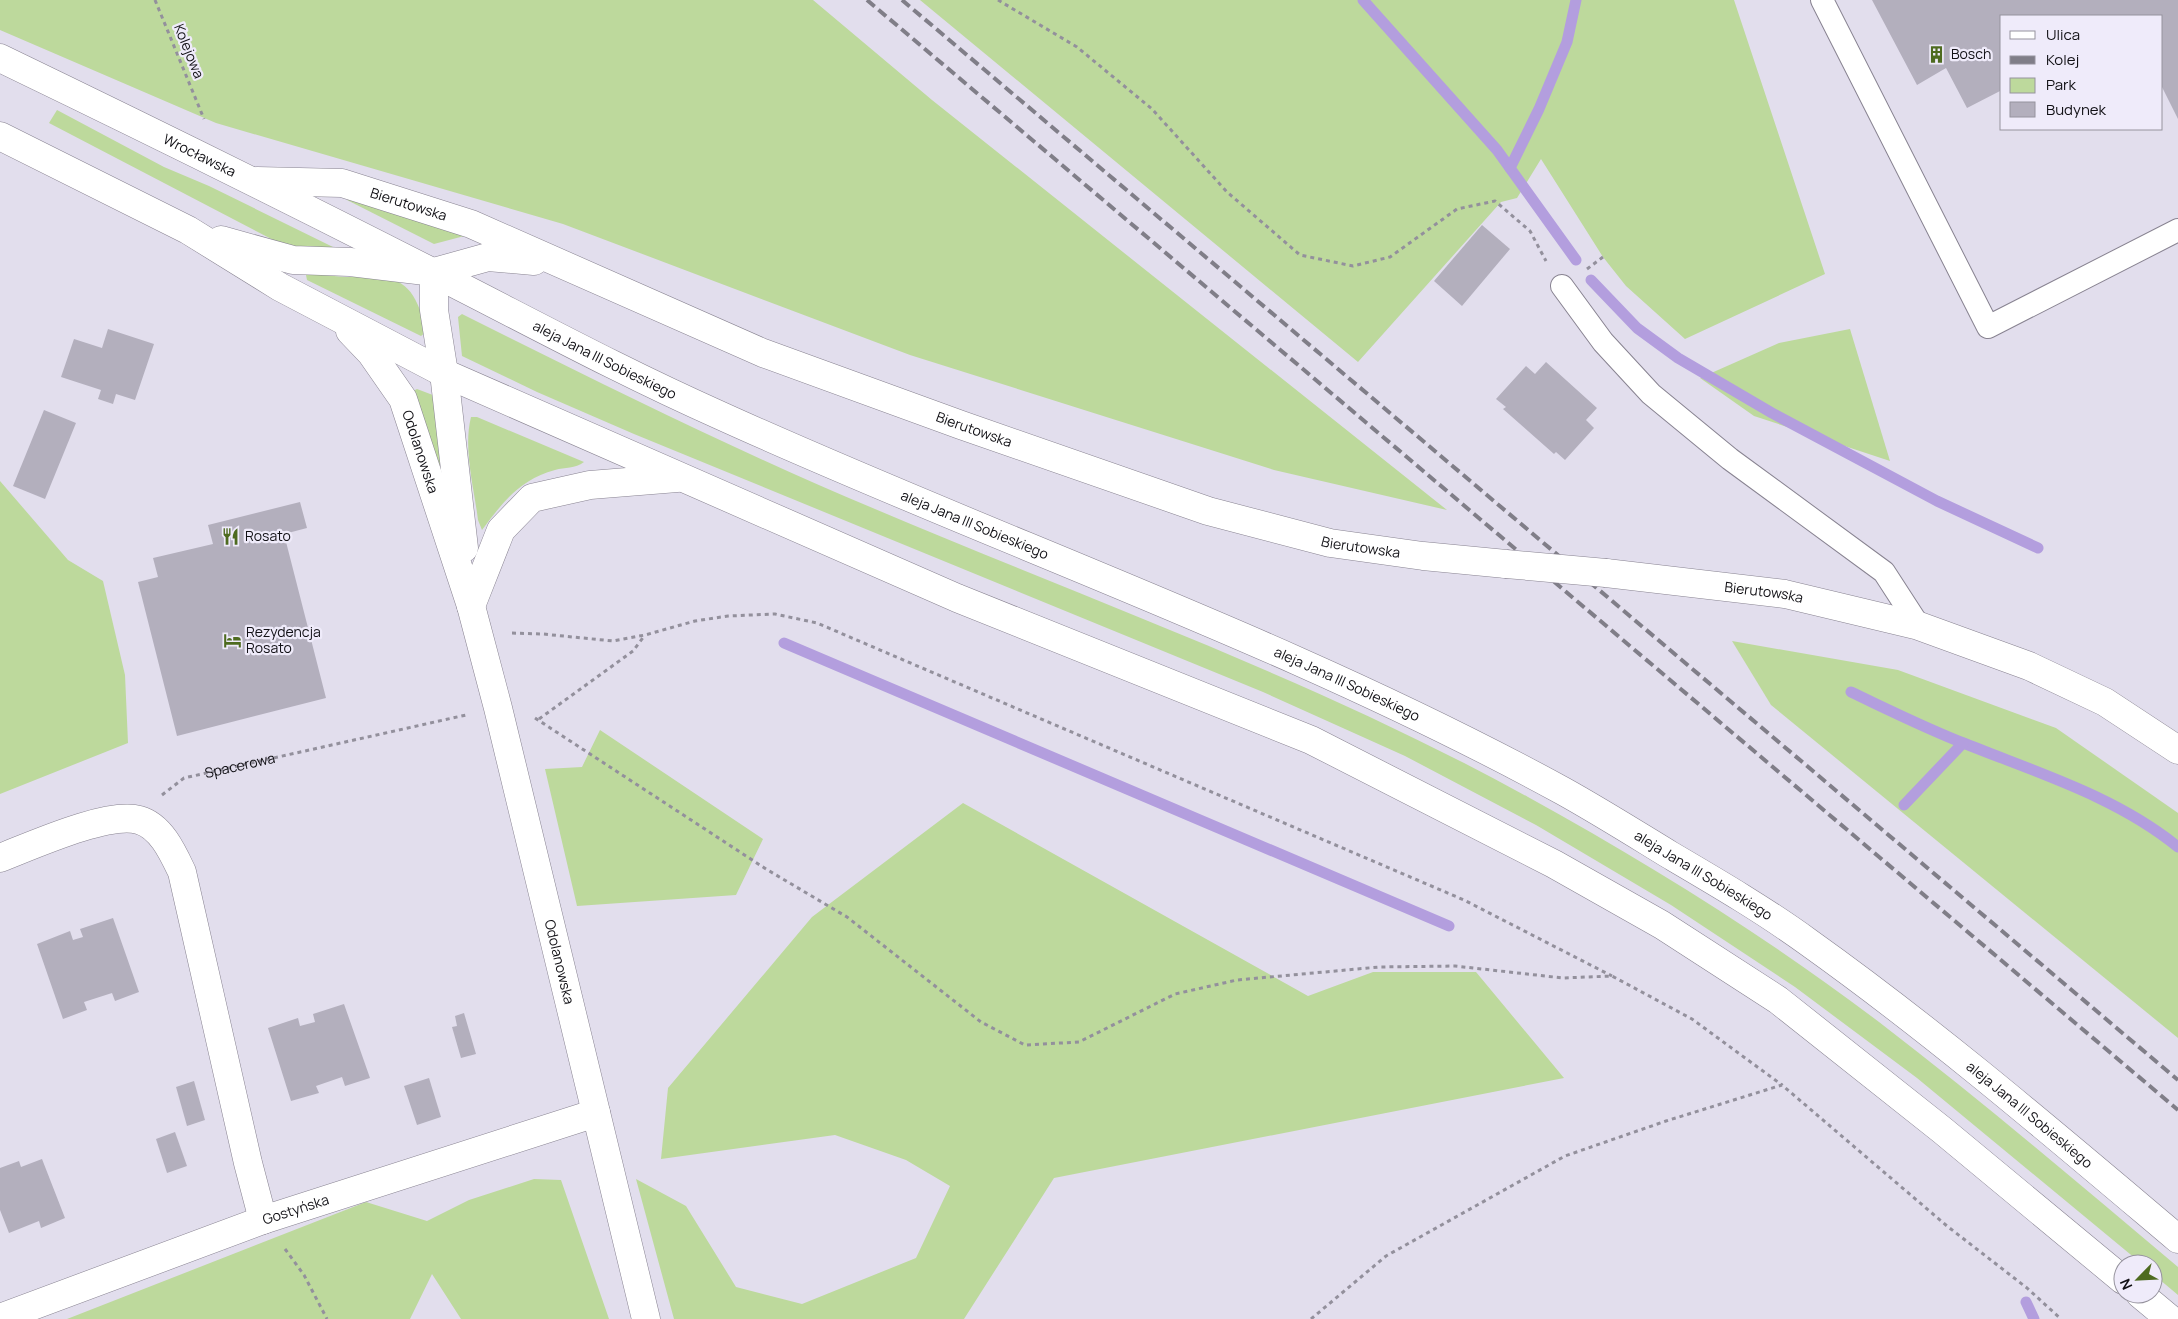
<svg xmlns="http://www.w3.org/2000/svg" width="2178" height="1319" font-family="Manrope,sans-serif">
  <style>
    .green { fill: #bdd99c }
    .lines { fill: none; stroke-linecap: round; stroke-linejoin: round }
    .stream { stroke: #b39ede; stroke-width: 11 }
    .building { fill: #b3afbd }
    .lane-casing { stroke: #888391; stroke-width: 24 }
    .street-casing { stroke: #888391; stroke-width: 29 }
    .secondary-casing { stroke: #888391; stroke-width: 29 }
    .path { stroke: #93909c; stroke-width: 3; stroke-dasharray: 4 4; stroke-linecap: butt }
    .lane { stroke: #fff; stroke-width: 22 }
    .street { stroke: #fff; stroke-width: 28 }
    .secondary { stroke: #fff; stroke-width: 28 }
    .rail { stroke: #807e88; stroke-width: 4; stroke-dasharray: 10 5; stroke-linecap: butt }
    .secondary-bridge-casing { stroke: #888391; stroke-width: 29; stroke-linecap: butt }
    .secondary-bridge { stroke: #fff; stroke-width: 28 }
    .labels { text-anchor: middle; stroke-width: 4.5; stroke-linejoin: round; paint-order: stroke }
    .street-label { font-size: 14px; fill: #111015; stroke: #efebfa }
    .poi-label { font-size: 14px; fill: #111015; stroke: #efebfa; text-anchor: start }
  </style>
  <rect width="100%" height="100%" fill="#e2deed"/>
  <g class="green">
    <path d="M 0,0 L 813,0 L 932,100 L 1447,510 L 1274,470 L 910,355 L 563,224 L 216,123 L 0,30 Z"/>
    <path d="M 920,0 L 1734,0 L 1825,274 L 1685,339 L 1626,286 L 1603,257 L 1541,159 L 1517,198 L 1501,202 L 1358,362 Z"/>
    <path d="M 57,110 L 164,167 L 209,186 L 333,247 L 329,250 L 307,250 L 279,243 L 49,123 Z"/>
    <path d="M 347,197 L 468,235 L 434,244 L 347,200 Z"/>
    <path d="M 313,273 C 324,274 336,277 347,277 C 382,277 406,272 420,310 C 423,317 426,323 426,332 L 421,336 L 307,280 L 306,275 Z"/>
    <path d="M 462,314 C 598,382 734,450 875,509 C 1094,602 1320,682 1528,797 C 1650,864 1768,938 1879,1022 C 1981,1100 2079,1184 2178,1267 L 2178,1295 L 2153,1274 L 2153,1264 L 2142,1264 L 1917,1078 L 1795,987 L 1671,905 L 1536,825 L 1405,756 L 1263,692 L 634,434 L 537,392 L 462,356 L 458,317 Z"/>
    <path d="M 1850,329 L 1890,461 L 1754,416 L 1700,378 L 1779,343 Z"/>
    <path d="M 417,389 L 438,397 L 450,499 L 413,391 Z"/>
    <path d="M 471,417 L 477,417 L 584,462 C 575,469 565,467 555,470 C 519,480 503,502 482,530 L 478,520 C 474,487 463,449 471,417 Z"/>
    <path d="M 0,481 L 68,560 L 103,581 L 125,675 L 128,743 L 0,794 Z"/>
    <path d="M 1732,641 L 1898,670 L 2056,728 L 2178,813 L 2178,1038 L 1771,705 Z"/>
    <path d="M 600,730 L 763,839 L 736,895 L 577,906 L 545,769 L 582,767 Z"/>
    <path d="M 963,803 L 1308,996 L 1373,972 L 1476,972 L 1564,1078 L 1054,1178 L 964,1319 L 674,1319 L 636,1179 L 686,1206 L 736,1287 L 802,1304 L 916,1258 L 950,1186 L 906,1160 L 835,1135 L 661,1159 L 668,1088 L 812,917 Z"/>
    <path d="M 534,1179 L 561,1180 L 609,1319 L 461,1319 L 432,1274 L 410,1319 L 67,1319 L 366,1202 L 427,1221 L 469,1200 Z"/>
  </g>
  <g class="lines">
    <g class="stream">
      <path d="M 1363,0 L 1497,150 L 1576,260"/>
      <path d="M 1510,168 L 1539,109 L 1567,42 L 1576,0"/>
      <path d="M 1591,280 L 1637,328 L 1678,358 L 1772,413 L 1937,501 L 2038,548"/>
      <path d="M 784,643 L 1449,926"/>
      <path d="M 1851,692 C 1889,710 1927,729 1966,744 C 2038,773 2117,797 2178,847"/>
      <path d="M 1904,805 L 1963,743"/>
      <path d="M 2026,1302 L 2034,1319"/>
    </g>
  </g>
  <g class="building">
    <path d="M 1872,0 L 2178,0 L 2178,119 L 2162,87 L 2162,16 L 2002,16 L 2002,90 L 1967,108 L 1946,68 L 1917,85 Z"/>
    <path d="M 1482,225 L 1510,249 L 1462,306 L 1434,281 Z"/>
    <path d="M 108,329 L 154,344 L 135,400 L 116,394 L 113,404 L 98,399 L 101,390 L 61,377 L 74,339 L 102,348 Z"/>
    <path d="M 1546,362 L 1597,408 L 1586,420 L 1594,428 L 1565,460 L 1556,452 L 1554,454 L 1503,409 L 1506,407 L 1496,399 L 1526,366 L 1535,374 Z"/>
    <path d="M 44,410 L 76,423 L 45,499 L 13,486 Z"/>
    <path d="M 300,502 L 307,528 L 284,534 L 326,698 L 177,736 L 138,582 L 158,577 L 153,558 L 213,544 L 208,525 Z"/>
    <path d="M 113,918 L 139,992 L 115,1001 L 112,993 L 84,1002 L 87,1010 L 63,1019 L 37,944 L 70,931 L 73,940 L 83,937 L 80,929 Z"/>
    <path d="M 344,1004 L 370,1078 L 345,1086 L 342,1077 L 316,1086 L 319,1093 L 291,1101 L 268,1028 L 298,1018 L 300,1026 L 315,1022 L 313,1014 Z"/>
    <path d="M 464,1013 L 476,1054 L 461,1058 L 452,1027 L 457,1026 L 455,1016 Z"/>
    <path d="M 429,1078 L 441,1117 L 417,1125 L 404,1086 Z"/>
    <path d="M 194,1081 L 205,1120 L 187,1126 L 176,1087 Z"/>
    <path d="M 175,1132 L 187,1166 L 167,1173 L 156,1139 Z"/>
    <path d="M 42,1159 L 65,1218 L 41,1228 L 39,1221 L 9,1233 L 0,1210 L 0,1168 L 19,1161 L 21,1167 Z"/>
  </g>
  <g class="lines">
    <defs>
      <g id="lane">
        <path d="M 1822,0 L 1988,327 L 2178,230"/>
        <path d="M 1562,286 L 1603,342 L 1651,394 L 1730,459 L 1884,572 L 1919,626"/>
      </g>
      <g id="street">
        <path d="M 0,858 C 31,846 108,811 139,820 C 161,826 173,853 182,872 L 248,1163 L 263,1220"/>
        <path id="s2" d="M 0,1318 L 263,1220 L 596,1113"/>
      </g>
      <g id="secondary">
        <path id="s3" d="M 0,58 C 143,127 285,197 426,269 C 523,318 618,370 717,414 C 998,542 1291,642 1563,791 C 1599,811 1634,833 1670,855 C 1716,882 1764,910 1808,942 C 1937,1034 2057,1137 2178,1239"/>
        <path d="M 0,136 L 188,230 L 280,287 L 444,373 L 957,598 L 1311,740 L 1554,864 L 1662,925 L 1778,1000 L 1942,1130 L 2123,1280"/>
        <path id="s4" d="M 257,181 L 342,183 L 471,224 L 763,353 L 961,425 L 1208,511 L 1330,543 L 1423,556 L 1506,564"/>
        <path d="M 221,240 L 293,260 L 350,262 L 434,272 L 488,257 L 534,261"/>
        <path d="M 434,272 L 434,310 L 444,373 L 464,548"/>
        <path id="s5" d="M 350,331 L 371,353 L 403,399 L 471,606 L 498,708 L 646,1319"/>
        <path id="s6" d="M 1606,573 L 1785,594 L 1919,626 L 2029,666 L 2105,702 L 2178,750"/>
        <path d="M 471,606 L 501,530 L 532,498 L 590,485 L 677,478"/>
        <path d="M 2140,1294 L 2170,1319"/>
      </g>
    </defs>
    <use href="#lane" class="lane-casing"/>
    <use href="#street" class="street-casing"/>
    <use href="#secondary" class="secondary-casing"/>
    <g class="path">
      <path d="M 155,0 L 204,119"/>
      <path d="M 998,0 L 1077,47 L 1152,109 L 1227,192 L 1300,255 L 1353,266 L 1390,257 L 1457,209 L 1495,201 L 1530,231 L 1546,261"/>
      <path d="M 1587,269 L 1603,257"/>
      <path d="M 512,633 L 543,634 L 613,641 L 645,635 L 695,621 L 728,616 L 775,614 L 817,623 L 1464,900 L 1612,976"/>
      <path d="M 535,718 L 766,869 L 847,917 L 981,1022 L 1025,1045 L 1079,1042 L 1175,994 L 1237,980 L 1379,967 L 1455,966 L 1563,978 L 1612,976 L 1692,1019 L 1782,1085"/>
      <path d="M 539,719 L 633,651 L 645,635"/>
      <path id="s1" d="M 162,795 L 184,778 L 466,715"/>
      <path d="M 285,1249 L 304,1275 L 327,1319"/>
      <path d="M 1311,1319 L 1386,1256 L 1565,1156 L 1666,1121 L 1782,1085 L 1947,1226 L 2027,1288 L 2061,1319"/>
    </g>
    <use href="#lane" class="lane"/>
    <use href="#street" class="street"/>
    <use href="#secondary" class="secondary"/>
    <g class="rail">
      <path d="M 867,0 L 2178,1110"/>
      <path d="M 902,0 L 2178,1080"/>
    </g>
    <defs>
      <path id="secondary-bridge" d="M 1506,564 L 1606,573"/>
    </defs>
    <use href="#secondary-bridge" class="secondary-bridge-casing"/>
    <use href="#secondary-bridge" class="secondary-bridge"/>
  </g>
  <defs>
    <symbol id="building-bare" viewBox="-9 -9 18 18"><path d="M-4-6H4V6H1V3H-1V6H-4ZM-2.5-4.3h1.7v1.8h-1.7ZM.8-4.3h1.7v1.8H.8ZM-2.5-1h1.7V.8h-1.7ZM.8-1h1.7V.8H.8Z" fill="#4e6b20" stroke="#efebfa" stroke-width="2.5" paint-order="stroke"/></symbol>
    <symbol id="restaurant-bare" viewBox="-9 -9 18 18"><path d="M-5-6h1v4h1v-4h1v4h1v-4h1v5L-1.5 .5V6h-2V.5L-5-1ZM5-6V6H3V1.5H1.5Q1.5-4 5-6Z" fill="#4e6b20" stroke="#efebfa" stroke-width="2.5" paint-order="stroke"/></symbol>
    <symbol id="hotel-bare" viewBox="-9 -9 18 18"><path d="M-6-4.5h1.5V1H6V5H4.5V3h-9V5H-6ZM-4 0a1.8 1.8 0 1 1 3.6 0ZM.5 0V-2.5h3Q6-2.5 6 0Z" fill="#4e6b20" stroke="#efebfa" stroke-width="2.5" paint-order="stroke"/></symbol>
  </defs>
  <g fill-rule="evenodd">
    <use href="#building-bare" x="1924" y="42" width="25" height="25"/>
    <use href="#restaurant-bare" x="218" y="524" width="25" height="25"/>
    <use href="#hotel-bare" x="220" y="628" width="25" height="25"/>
  </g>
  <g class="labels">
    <g class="street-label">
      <text transform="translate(189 51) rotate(68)" y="5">Kolejowa</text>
      <text dy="5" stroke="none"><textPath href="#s3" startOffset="222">Wrocławska</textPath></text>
      <text dy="5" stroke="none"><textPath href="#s4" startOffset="155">Bierutowska</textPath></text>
      <text dy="5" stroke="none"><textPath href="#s3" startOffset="676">aleja Jana III Sobieskiego</textPath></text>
      <text dy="5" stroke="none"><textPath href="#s4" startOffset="764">Bierutowska</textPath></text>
      <text dy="5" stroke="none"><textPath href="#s5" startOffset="142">Odolanowska</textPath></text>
      <text dy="5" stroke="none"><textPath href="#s3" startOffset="1081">aleja Jana III Sobieskiego</textPath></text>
      <text dy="5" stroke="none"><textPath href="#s4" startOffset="1169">Bierutowska</textPath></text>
      <text dy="5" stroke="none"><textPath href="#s6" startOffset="159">Bierutowska</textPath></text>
      <text dy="5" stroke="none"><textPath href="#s3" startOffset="1486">aleja Jana III Sobieskiego</textPath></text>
      <text dy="5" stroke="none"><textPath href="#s1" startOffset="85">Spacerowa</textPath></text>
      <text dy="5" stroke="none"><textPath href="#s3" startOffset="1891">aleja Jana III Sobieskiego</textPath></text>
      <text dy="5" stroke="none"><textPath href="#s5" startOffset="671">Odolanowska</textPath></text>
      <text dy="5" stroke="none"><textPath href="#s3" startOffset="2296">aleja Jana III Sobieskiego</textPath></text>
      <text dy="5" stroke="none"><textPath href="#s2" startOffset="315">Gostyńska</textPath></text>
    </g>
    <g class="poi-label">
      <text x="1951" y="59">Bosch</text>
      <text x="245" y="541">Rosato</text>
      <text x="246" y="637">Rezydencja<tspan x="246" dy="16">Rosato</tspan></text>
    </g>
  </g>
  <rect x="2000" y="15" width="162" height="115" fill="#efebfa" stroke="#96939e"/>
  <rect x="2010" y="31" width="25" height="8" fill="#ffffff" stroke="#96939e"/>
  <text x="2046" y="40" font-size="15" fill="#111015">Ulica</text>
  <rect x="2010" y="56" width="25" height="8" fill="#807e88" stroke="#96939e"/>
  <text x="2046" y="65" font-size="15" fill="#111015">Kolej</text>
  <rect x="2010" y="78" width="25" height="15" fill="#bdd99c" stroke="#96939e"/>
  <text x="2046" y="90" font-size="15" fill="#111015">Park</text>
  <rect x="2010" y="102" width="25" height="15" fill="#b3afbd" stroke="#96939e"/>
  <text x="2046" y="115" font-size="15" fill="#111015">Budynek</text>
  <g transform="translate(2138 1279) rotate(246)"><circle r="24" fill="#efebfa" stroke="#96939e"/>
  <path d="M0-4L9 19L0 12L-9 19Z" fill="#4e6b20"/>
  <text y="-8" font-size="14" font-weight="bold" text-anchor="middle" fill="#111015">N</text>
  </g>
</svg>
